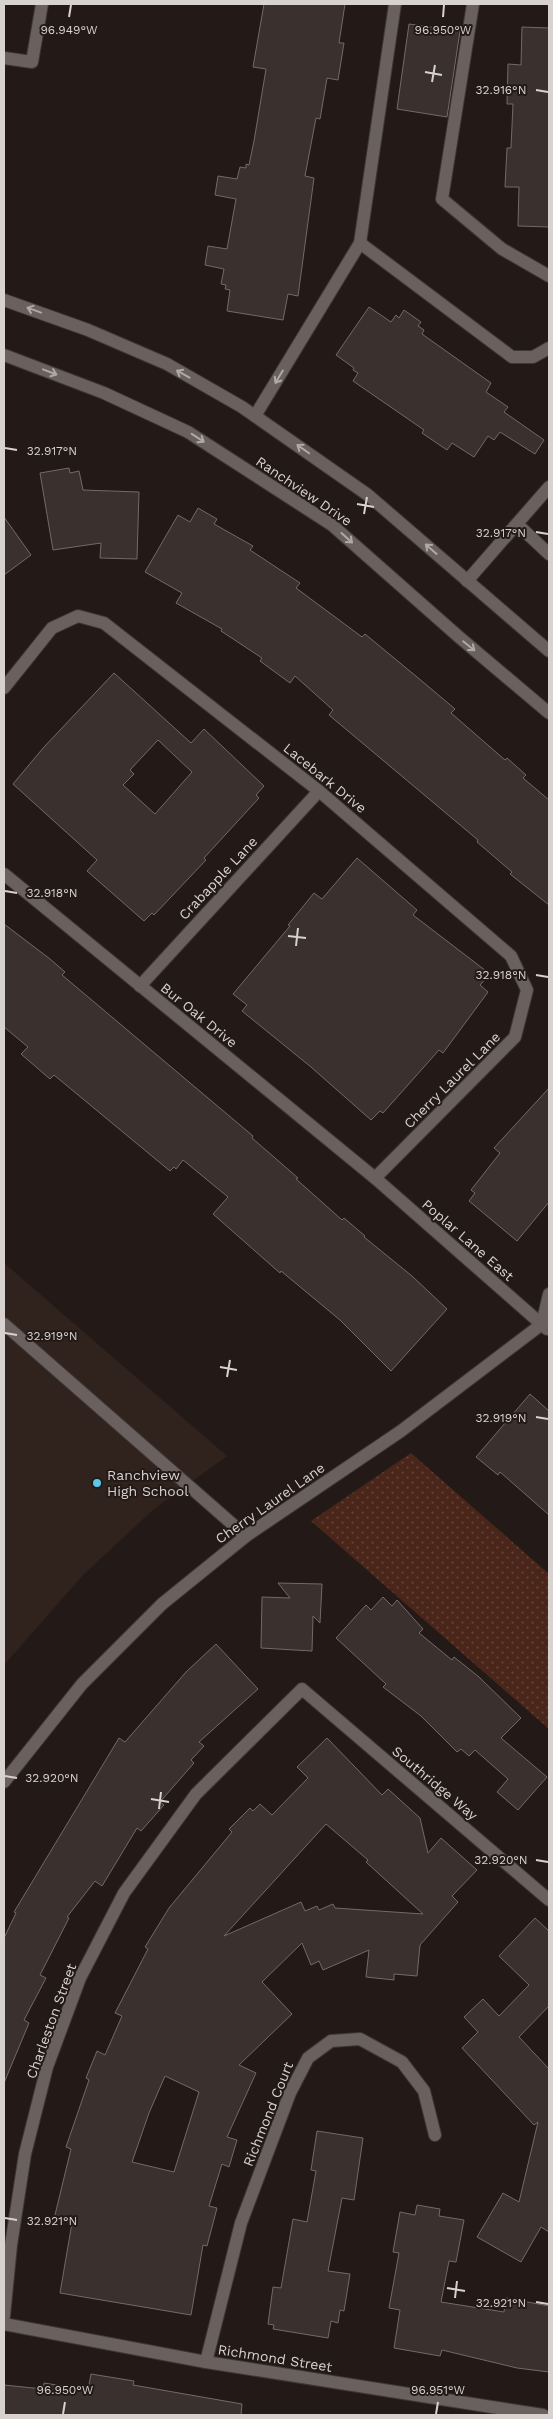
<svg xmlns="http://www.w3.org/2000/svg" width="553" height="2419" font-family="'Work Sans',sans-serif">
  <style>
    .built { fill: #30231e }
    .grass { fill: url(#grass-dots) }
    .building { fill: #3a302d; stroke: #746966; fill-rule: evenodd }
    .lines { fill: none; stroke-linecap: round; stroke-linejoin: round }
    .minor-casing { stroke: #3d3735; stroke-width: 14 }
    .minor { stroke: #6a605d; stroke-width: 12 }
    .oneway { stroke: #b1a9a7 }
    .ticks { fill: none; stroke: #d7d1cf; stroke-width: 2 }
    .poi-dot { fill: #5ac8e6; stroke: #231a18; stroke-width: 2 }
    .labels { text-anchor: middle; stroke-width: 4; stroke-linejoin: round; paint-order: stroke }
    .street-label { font-size: 14px; fill: #d7d1cf; stroke: #231a18 }
    .poi-label { font-size: 14px; fill: #d7d1cf; stroke: #231a18; text-anchor: start }
    .ticks-label { font-size: 12px; text-anchor: middle; fill: #d7d1cf; stroke: #231a18; stroke-width: 4; stroke-linejoin: round; paint-order: stroke }
  </style>
  <defs>
    <pattern id="grass-dots" width="8" height="8" patternUnits="userSpaceOnUse" patternTransform="scale(1.25)"><rect width="8" height="8" fill="#4a2519"/><path d="M2 2h.1M6 6h.1" fill="none" stroke="#634439" stroke-width="1.8" stroke-linecap="round"/></pattern>
  </defs>
  <rect width="100%" height="100%" fill="#231a18"/>
  <path class="built" d="M 4,1263 L 227,1456 L 154,1509 L 83,1575 L 4,1665 Z"/>
  <path class="grass" d="M 411,1453 L 549,1574 L 549,1729 L 311,1521 Z"/>
  <g class="building">
    <path d="M 264,4 L 345,4 L 339,43 L 344,43 L 338,80 L 327,78 L 320,119 L 316,118 L 305,176 L 314,178 L 298,296 L 288,294 L 283,320 L 227,311 L 230,290 L 225,289 L 226,285 L 221,284 L 224,269 L 205,265 L 208,246 L 227,249 L 236,199 L 215,195 L 218,176 L 237,179 L 240,167 L 246,168 L 246,164 L 249,165 L 254,141 L 266,69 L 253,67 Z"/>
    <path d="M 409,24 L 460,31 L 447,117 L 397,109 Z"/>
    <path d="M 522,27 L 549,28 L 549,227 L 518,226 L 519,187 L 505,187 L 507,148 L 511,148 L 513,104 L 507,104 L 508,64 L 521,65 Z"/>
    <path d="M 369,307 L 391,322 L 396,315 L 399,318 L 404,310 L 421,322 L 418,326 L 424,330 L 422,334 L 491,383 L 486,392 L 508,407 L 504,412 L 544,440 L 535,454 L 500,432 L 494,440 L 488,436 L 474,457 L 452,443 L 447,450 L 422,433 L 424,430 L 353,381 L 358,373 L 353,370 L 354,368 L 336,355 Z"/>
    <path d="M 69,468 L 70,473 L 79,471 L 83,490 L 139,492 L 137,559 L 100,558 L 101,543 L 53,550 L 40,473 Z"/>
    <path d="M 198,508 L 217,519 L 214,524 L 253,546 L 250,550 L 300,583 L 296,588 L 362,637 L 365,634 L 423,682 L 455,709 L 451,713 L 505,760 L 507,758 L 526,775 L 523,778 L 549,800 L 549,905 L 510,874 L 512,872 L 477,842 L 478,840 L 329,715 L 333,710 L 295,676 L 290,683 L 260,661 L 262,658 L 221,631 L 222,629 L 176,603 L 182,593 L 145,572 L 178,515 L 190,522 Z"/>
    <path d="M 4,517 L 31,555 L 4,575 Z"/>
    <path d="M 114,673 L 191,743 L 204,729 L 264,786 L 256,795 L 259,798 L 204,858 L 206,860 L 154,915 L 152,913 L 144,921 L 87,871 L 97,860 L 13,784 L 44,747 ZM 158,740 L 192,772 L 155,814 L 123,785 L 134,774 L 130,770 Z"/>
    <path d="M 357,858 L 417,910 L 413,915 L 490,974 L 480,985 L 488,992 L 443,1053 L 439,1050 L 383,1113 L 380,1111 L 371,1120 L 311,1067 L 242,1011 L 247,1005 L 233,994 L 290,926 L 288,925 L 314,893 L 322,899 Z"/>
    <path d="M 4,924 L 50,959 L 65,972 L 62,975 L 253,1136 L 252,1138 L 298,1178 L 296,1179 L 342,1220 L 344,1218 L 365,1236 L 364,1237 L 412,1276 L 447,1309 L 391,1371 L 340,1320 L 281,1271 L 280,1273 L 213,1214 L 228,1197 L 183,1160 L 176,1169 L 174,1167 L 170,1171 L 54,1075 L 50,1079 L 21,1054 L 28,1047 L 4,1027 Z"/>
    <path d="M 549,1088 L 549,1202 L 517,1241 L 469,1201 L 475,1193 L 471,1190 L 500,1153 L 494,1148 Z"/>
    <path d="M 530,1394 L 549,1411 L 549,1515 L 500,1472 L 498,1475 L 476,1457 Z"/>
    <path d="M 278,1583 L 322,1584 L 320,1623 L 313,1616 L 312,1651 L 261,1648 L 262,1597 L 290,1598 Z"/>
    <path d="M 383,1597 L 392,1606 L 397,1600 L 423,1629 L 419,1633 L 452,1660 L 454,1657 L 479,1677 L 521,1718 L 501,1738 L 547,1777 L 518,1810 L 497,1792 L 508,1779 L 475,1750 L 469,1756 L 461,1749 L 457,1752 L 421,1716 L 383,1687 L 386,1684 L 336,1638 L 366,1605 L 371,1610 Z"/>
    <path d="M 216,1644 L 258,1689 L 199,1742 L 204,1746 L 191,1760 L 194,1763 L 160,1802 L 164,1805 L 141,1831 L 137,1828 L 102,1886 L 95,1881 L 67,1917 L 69,1918 L 40,1975 L 46,1978 L 24,2020 L 29,2023 L 4,2083 L 4,1938 L 16,1913 L 14,1912 L 119,1738 L 125,1742 L 186,1672 Z"/>
    <path d="M 327,1738 L 382,1795 L 388,1789 L 420,1818 L 428,1853 L 441,1838 L 477,1870 L 452,1896 L 458,1902 L 420,1945 L 417,1976 L 394,1974 L 394,1980 L 366,1977 L 369,1950 L 323,1970 L 319,1961 L 311,1965 L 302,1943 L 262,1982 L 292,2014 L 239,2065 L 256,2073 L 227,2137 L 237,2140 L 229,2167 L 222,2164 L 209,2206 L 217,2208 L 207,2246 L 203,2245 L 191,2315 L 60,2293 L 72,2223 L 54,2219 L 71,2149 L 66,2147 L 89,2080 L 86,2078 L 97,2051 L 105,2055 L 122,2016 L 115,2013 L 148,1949 L 145,1947 L 169,1908 L 232,1832 L 229,1829 L 250,1808 L 253,1811 L 260,1804 L 272,1815 L 308,1778 L 297,1767 ZM 326,1824 L 368,1860 L 366,1862 L 423,1914 L 335,1908 L 333,1904 L 319,1910 L 317,1906 L 305,1911 L 301,1902 L 224,1936 ZM 165,2076 L 199,2092 L 174,2172 L 132,2162 L 149,2113 Z"/>
    <path d="M 535,1918 L 549,1931 L 549,2006 L 519,2037 L 549,2069 L 549,2232 L 541,2227 L 521,2262 L 477,2237 L 503,2193 L 519,2202 L 538,2122 L 534,2125 L 462,2048 L 478,2032 L 464,2017 L 483,1999 L 499,2016 L 529,1985 L 499,1956 Z"/>
    <path d="M 317,2131 L 363,2138 L 354,2200 L 342,2198 L 328,2271 L 350,2274 L 344,2311 L 340,2310 L 338,2323 L 331,2321 L 328,2338 L 273,2329 L 274,2325 L 268,2324 L 273,2287 L 281,2288 L 293,2219 L 307,2222 L 316,2171 L 311,2170 Z"/>
    <path d="M 417,2205 L 440,2209 L 439,2216 L 464,2220 L 456,2262 L 449,2261 L 441,2302 L 504,2312 L 506,2298 L 549,2306 L 549,2372 L 517,2368 L 442,2350 L 440,2356 L 394,2348 L 400,2310 L 389,2308 L 399,2253 L 393,2252 L 400,2212 L 415,2215 Z"/>
    <path d="M 91,2374 L 134,2381 L 133,2385 L 242,2404 L 241,2415 L 4,2415 L 4,2385 L 43,2389 L 44,2383 L 88,2390 Z"/>
  </g>
  <g class="lines">
    <defs>
      <g id="minor">
        <path d="M 473,4 L 442,199 L 502,249 L 549,276"/>
        <path d="M 4,58 L 32,62 L 42,4"/>
        <path d="M 360,243 L 512,357 L 533,357 L 549,348"/>
        <path d="M 4,300 L 88,330 L 167,364 L 242,407 L 368,495 L 549,651"/>
        <path d="M 4,355 L 104,393 L 188,432 L 332,525 L 459,637 L 549,713"/>
        <path d="M 255,416 L 360,243 L 395,4"/>
        <path d="M 517,524 L 549,554"/>
        <path d="M 467,581 L 549,487"/>
        <path d="M 4,688 L 52,628 L 78,616 L 104,623 L 319,791 L 511,956 L 527,990 L 515,1037 L 375,1178"/>
        <path d="M 4,874 L 375,1178 L 547,1329"/>
        <path d="M 140,986 L 319,791"/>
        <path d="M 4,1324 L 246,1536"/>
        <path d="M 542,1324 L 549,1294"/>
        <path d="M 4,1782 L 82,1684 L 162,1604 L 246,1536 L 401,1431 L 542,1324 L 549,1322"/>
        <path d="M 4,2316 L 11,2245 L 25,2154 L 47,2067 L 80,1978 L 124,1893 L 196,1794 L 302,1689 L 549,1900"/>
        <path d="M 4,2324 L 206,2362 L 543,2415"/>
        <path d="M 206,2362 L 241,2223 L 290,2093 L 308,2058 L 331,2041 L 360,2039 L 402,2062 L 424,2091 L 435,2135"/>
      </g>
    </defs>
    <use href="#minor" class="minor-casing"/>
    <use href="#minor" class="minor"/>
  </g>
  <defs><path id="oneway-shaft" d="M-6 0H5M1.5-3L5.5 0L1.5 3" fill="none" stroke-width="1.6" stroke-linecap="round" stroke-linejoin="round" transform="scale(1.25)"/></defs>
  <g class="oneway">
    <use href="#oneway-shaft" transform="translate(34 310) rotate(-160)"/>
    <use href="#oneway-shaft" transform="translate(50 372) rotate(21)"/>
    <use href="#oneway-shaft" transform="translate(183 374) rotate(-151)"/>
    <use href="#oneway-shaft" transform="translate(279 377) rotate(121)"/>
    <use href="#oneway-shaft" transform="translate(198 438) rotate(33)"/>
    <use href="#oneway-shaft" transform="translate(303 449) rotate(-145)"/>
    <use href="#oneway-shaft" transform="translate(347 538) rotate(42)"/>
    <use href="#oneway-shaft" transform="translate(431 549) rotate(-139)"/>
    <use href="#oneway-shaft" transform="translate(469 646) rotate(39)"/>
  </g>
  <path class="ticks" d="M 69,17 L 71,5M 443,17 L 444,5M 425,72 L 442,75M 432,82 L 435,65M 536,90 L 548,92M 5,448 L 17,450M 357,504 L 374,507M 364,514 L 367,497M 536,532 L 548,534M 5,891 L 17,893M 288,936 L 306,938M 296,946 L 298,928M 536,975 L 548,977M 5,1333 L 17,1335M 220,1367 L 237,1370M 227,1377 L 230,1360M 536,1417 L 548,1419M 5,1776 L 17,1778M 151,1799 L 169,1802M 159,1809 L 161,1792M 536,1860 L 548,1862M 5,2218 L 17,2220M 447,2288 L 465,2291M 455,2298 L 457,2281M 536,2302 L 548,2304M 63,2414 L 65,2402M 436,2414 L 438,2402"/>
  <circle class="poi-dot" cx="97" cy="1483" r="5"/>
  <g class="labels">
    <g class="street-label">
      <text transform="translate(304 491) rotate(34)" y="5">Ranchview Drive</text>
      <text transform="translate(325 778) rotate(39)" y="5">Lacebark Drive</text>
      <text transform="translate(218 878) rotate(-47)" y="5">Crabapple Lane</text>
      <text transform="translate(199 1015) rotate(39)" y="5">Bur Oak Drive</text>
      <text transform="translate(452 1080) rotate(-45)" y="5">Cherry Laurel Lane</text>
      <text transform="translate(468 1240) rotate(41)" y="5">Poplar Lane East</text>
      <text transform="translate(270 1503) rotate(-35)" y="5">Cherry Laurel Lane</text>
      <text transform="translate(435 1783) rotate(40)" y="5">Southridge Way</text>
      <text transform="translate(51 2021) rotate(-70)" y="5">Charleston Street</text>
      <text transform="translate(268 2114) rotate(-68)" y="5">Richmond Court</text>
      <text transform="translate(275 2358) rotate(9)" y="5">Richmond Street</text>
    </g>
    <g class="poi-label">
      <text x="107" y="1480">Ranchview<tspan x="107" dy="16">High School</tspan></text>
    </g>
  </g>
  <g class="ticks-label">
    <text x="69" y="34">96.949°W</text>
    <text x="443" y="34">96.950°W</text>
    <text x="501" y="94">32.916°N</text>
    <text x="52" y="455">32.917°N</text>
    <text x="501" y="537">32.917°N</text>
    <text x="52" y="897">32.918°N</text>
    <text x="501" y="979">32.918°N</text>
    <text x="52" y="1340">32.919°N</text>
    <text x="501" y="1422">32.919°N</text>
    <text x="52" y="1782">32.920°N</text>
    <text x="501" y="1864">32.920°N</text>
    <text x="52" y="2225">32.921°N</text>
    <text x="501" y="2307">32.921°N</text>
    <text x="65" y="2394">96.950°W</text>
    <text x="438" y="2394">96.951°W</text>
  </g>
  <rect width="553" height="2419" fill="none" stroke="#d7d1cf" stroke-width="10"/>
</svg>
